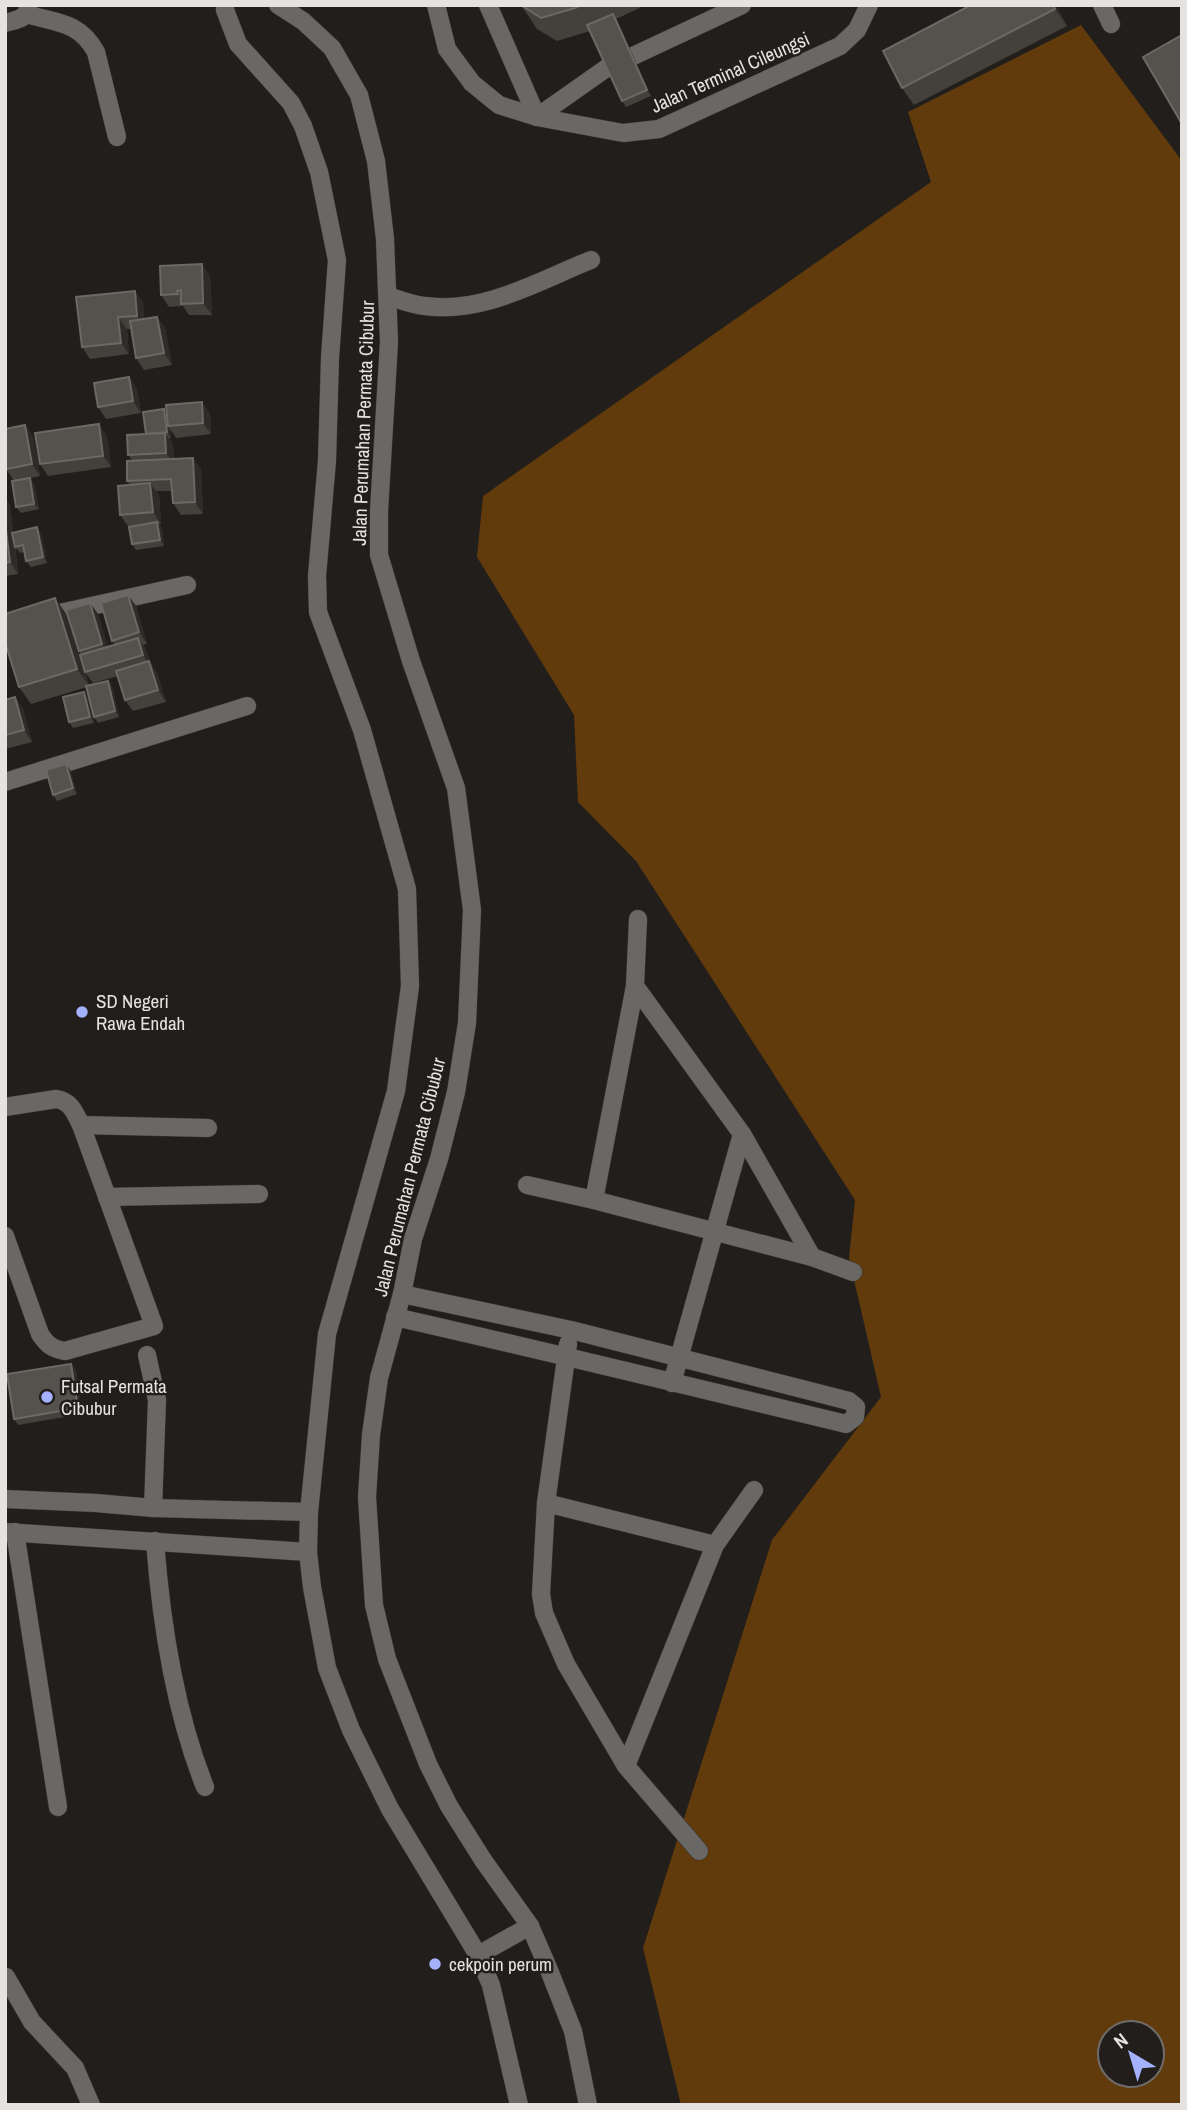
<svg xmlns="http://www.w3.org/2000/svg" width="1187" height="2110" font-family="'Archivo Narrow',sans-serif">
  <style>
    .forest { fill: #613b0b; fill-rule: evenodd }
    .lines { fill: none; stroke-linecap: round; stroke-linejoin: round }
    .minor-casing { stroke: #3d3936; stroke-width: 19 }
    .minor { stroke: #6a6866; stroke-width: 18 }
    .wall { fill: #44403c }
    .shaded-wall { fill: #2f2b28 }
    .building { fill: #55524e; stroke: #6c6864; stroke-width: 2 }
    .poi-dot { fill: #a4b1fc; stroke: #221e1b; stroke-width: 2.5 }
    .labels { text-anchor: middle; stroke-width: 5; stroke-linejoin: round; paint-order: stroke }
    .street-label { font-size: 19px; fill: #e5e2df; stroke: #221e1b }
    .poi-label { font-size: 19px; fill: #e5e2df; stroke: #221e1b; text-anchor: start }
  </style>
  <rect width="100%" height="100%" fill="#221e1b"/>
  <path class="forest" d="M 1081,25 L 1182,161 L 1182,2105 L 681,2105 L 643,1948 L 772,1540 L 881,1397 L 849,1258 L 855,1200 L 636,861 L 578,802 L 574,715 L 477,557 L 483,496 L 931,182 L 908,112 ZM 1110,2033 L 1152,2033 L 1152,2075 L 1110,2075 Z"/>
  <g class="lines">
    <defs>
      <g id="minor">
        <path d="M 225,5 L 225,10 L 238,44 L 291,103 L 303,126 L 319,172 L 337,260 L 330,358 L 327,461 L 317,576 L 318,612 L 362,730 L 407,889 L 410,986 L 396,1091 L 327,1334 L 309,1512 L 308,1552 L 312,1587 L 327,1668 L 351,1730 L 390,1809 L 478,1955 L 491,1985 L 519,2105"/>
        <path d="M 278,5 L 303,21 L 332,48 L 359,95 L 376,161 L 385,239 L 389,342 L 379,511 L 379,555 L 411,661 L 456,788 L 472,910 L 467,1023 L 456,1092 L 439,1159 L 413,1239 L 402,1294 L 379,1378 L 371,1435 L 367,1497 L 374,1605 L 387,1659 L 428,1764 L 449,1806 L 483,1860 L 530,1926 L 549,1970 L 573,2031 L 588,2105"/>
        <path d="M 436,5 L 447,49 L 472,83 L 499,105 L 537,117 L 623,133 L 659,129 L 840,46 L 857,30 L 869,5"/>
        <path d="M 488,5 L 537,117 L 608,67"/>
        <path d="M 1102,5 L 1111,24"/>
        <path d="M 26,14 C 56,23 79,21 96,52 L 117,137"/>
        <path d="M 5,23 C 15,20 28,19 28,7"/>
        <path d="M 633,56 L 742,5"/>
        <path d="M 388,296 C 400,300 413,305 425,306 C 484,314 538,281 591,260"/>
        <path d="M 5,625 L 187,585"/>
        <path d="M 5,782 L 247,706"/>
        <path d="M 638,919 L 635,986 L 742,1134 L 672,1383"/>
        <path d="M 5,1107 L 56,1099 C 71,1101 75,1113 81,1125 L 154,1326 L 65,1351 C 53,1349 47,1345 40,1334 L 5,1236"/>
        <path d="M 81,1125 L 208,1128"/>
        <path d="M 527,1185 L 594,1200 L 635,986"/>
        <path d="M 107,1197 L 259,1194"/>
        <path d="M 594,1200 L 812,1257 L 742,1134"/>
        <path d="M 812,1257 L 853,1272"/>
        <path d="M 395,1317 C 546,1351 695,1388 846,1424 L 855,1417 L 856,1407 L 849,1401 L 571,1330 L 402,1294"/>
        <path d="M 568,1344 L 546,1503 L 541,1594 L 544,1613 L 566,1664 L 626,1766 L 699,1851"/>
        <path d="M 147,1355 L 157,1400 L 153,1508"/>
        <path d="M 5,1499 L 96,1503 L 153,1508 L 309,1512"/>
        <path d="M 546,1503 L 715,1545 L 626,1766"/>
        <path d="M 5,1532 L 308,1552"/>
        <path d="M 15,1532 L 58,1807"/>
        <path d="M 155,1541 C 161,1621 175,1712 205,1787"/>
        <path d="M 715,1545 L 754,1490"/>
        <path d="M 478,1955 L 530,1926"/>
        <path d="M 6,1977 L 32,2022 L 75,2068 L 91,2105"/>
      </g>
    </defs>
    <use href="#minor" class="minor-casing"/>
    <use href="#minor" class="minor"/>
  </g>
  <g class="wall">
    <path d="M 521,5 L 646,5 L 616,19 L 651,96 L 626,107 L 622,101 L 590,31 L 557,41 L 537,29 Z"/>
    <path d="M 1056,5 L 1067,26 L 914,105 L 902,88 Z"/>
    <path d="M 210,276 L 212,315 L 189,315 L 183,306 L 169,307 L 161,295 Z"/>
    <path d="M 76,297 L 143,302 L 144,319 L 157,317 L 165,328 L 172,365 L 144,370 L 136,358 L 131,329 L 127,329 L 129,354 L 90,359 L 82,347 Z"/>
    <path d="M 129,377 L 137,389 L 141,413 L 106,419 L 98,407 Z"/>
    <path d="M 164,409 L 167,413 L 210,413 L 211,434 L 176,438 L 170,429 L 171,438 L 169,438 L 173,445 L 174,459 L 201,469 L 203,514 L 181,515 L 173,503 L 172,491 L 156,491 L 159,495 L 161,524 L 159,524 L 162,528 L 164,546 L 136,550 L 132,544 L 135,526 L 128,526 L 120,515 L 130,485 L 127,481 L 133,461 L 128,455 L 146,434 Z"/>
    <path d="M 25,425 L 33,437 L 40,476 L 14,481 L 6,469 Z"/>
    <path d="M 107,436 L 111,467 L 48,476 L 40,464 Z"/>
    <path d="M 30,478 L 34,484 L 39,509 L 21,513 L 16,507 Z"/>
    <path d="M 5,499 L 10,505 L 13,533 L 41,533 L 47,563 L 31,567 L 26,561 L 24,552 L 20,553 L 15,547 L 15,543 L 18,574 L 5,576 Z"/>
    <path d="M 128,595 L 136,606 L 147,644 L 143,645 L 146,650 L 150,662 L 157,673 L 166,702 L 133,711 L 125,700 L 118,676 L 93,683 L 85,672 L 81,655 L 79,651 L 90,603 L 98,614 L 108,647 L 115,645 L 112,641 Z"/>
    <path d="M 67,615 L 89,685 L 108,681 L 112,686 L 119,717 L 98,723 L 94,717 L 87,687 L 31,704 L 19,687 Z"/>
    <path d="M 15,697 L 23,709 L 32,742 L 5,749 L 5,700 Z"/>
    <path d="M 88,698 L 94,723 L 73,728 L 69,722 Z"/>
    <path d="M 66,764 L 70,770 L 77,794 L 57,801 L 53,795 Z"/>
    <path d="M 71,1364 L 76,1370 L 82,1414 L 18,1425 L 14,1419 Z"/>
  </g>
  <g class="shaded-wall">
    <path d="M 1053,5 L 1056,5 L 1067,26 L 1055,9 Z"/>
    <path d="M 613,14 L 617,20 L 651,96 L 647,90 Z"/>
    <path d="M 202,264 L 210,276 L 212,315 L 203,303 Z"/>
    <path d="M 135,291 L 143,302 L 145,327 L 137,316 Z"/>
    <path d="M 118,317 L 127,329 L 129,354 L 121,343 Z"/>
    <path d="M 157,317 L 165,328 L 172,365 L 164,353 Z"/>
    <path d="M 129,377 L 137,389 L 141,413 L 133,401 Z"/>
    <path d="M 202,402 L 210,413 L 211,434 L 203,423 Z"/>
    <path d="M 164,409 L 168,415 L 168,426 L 170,429 L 171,438 L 167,432 Z"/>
    <path d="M 99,424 L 107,436 L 111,467 L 103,456 Z"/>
    <path d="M 25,425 L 33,437 L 40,476 L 32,464 Z"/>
    <path d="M 165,433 L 173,445 L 174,464 L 166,453 Z"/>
    <path d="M 193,458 L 201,469 L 203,514 L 195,502 Z"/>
    <path d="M 30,478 L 34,484 L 39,509 L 34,504 Z"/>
    <path d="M 150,483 L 159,495 L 161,524 L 153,512 Z"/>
    <path d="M 5,499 L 10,505 L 18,574 L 10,562 L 5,523 Z"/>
    <path d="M 157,522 L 162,528 L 164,546 L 160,540 Z"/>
    <path d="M 37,527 L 41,533 L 47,563 L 43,557 Z"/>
    <path d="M 128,595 L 136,606 L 147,644 L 139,632 Z"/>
    <path d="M 55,598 L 67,615 L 89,686 L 77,669 Z"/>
    <path d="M 90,603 L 98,614 L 111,655 L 102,644 Z"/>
    <path d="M 138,638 L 146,650 L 150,662 L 157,673 L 166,702 L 158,690 L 150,665 L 143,655 Z"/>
    <path d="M 108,681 L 112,686 L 119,717 L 115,711 Z"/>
    <path d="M 84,692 L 88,698 L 94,723 L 90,717 Z"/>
    <path d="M 15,697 L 23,709 L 32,742 L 24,730 Z"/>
    <path d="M 66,764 L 70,770 L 77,794 L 73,788 Z"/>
    <path d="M 71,1364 L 76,1370 L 82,1414 L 78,1408 Z"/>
  </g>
  <g class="building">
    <path d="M 521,5 L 582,5 L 575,8 L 541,18 Z"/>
    <path d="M 971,5 L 1053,5 L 1055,9 L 902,88 L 883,51 Z"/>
    <path d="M 613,14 L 647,90 L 622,101 L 587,25 Z"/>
    <path d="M 1182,35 L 1182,124 L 1143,57 Z"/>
    <path d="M 202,264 L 203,303 L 181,304 L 181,290 L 177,291 L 178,294 L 161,295 L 160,266 Z"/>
    <path d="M 135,291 L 137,316 L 118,317 L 121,343 L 82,347 L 76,297 Z"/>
    <path d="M 157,317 L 164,353 L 136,358 L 130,321 Z"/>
    <path d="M 129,377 L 133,401 L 98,407 L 94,383 Z"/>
    <path d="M 202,402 L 203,423 L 168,426 L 166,405 Z"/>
    <path d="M 164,409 L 167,432 L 146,434 L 143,412 Z"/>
    <path d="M 99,424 L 103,456 L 40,464 L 35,433 Z"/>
    <path d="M 25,425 L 32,464 L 6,469 L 5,429 Z"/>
    <path d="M 165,433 L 166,453 L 128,455 L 127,435 Z"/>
    <path d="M 193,458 L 195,502 L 173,503 L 171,479 L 127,481 L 127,461 Z"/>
    <path d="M 30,478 L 34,504 L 16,507 L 12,481 Z"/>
    <path d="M 150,483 L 153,512 L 120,515 L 118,486 Z"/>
    <path d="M 157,522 L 160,540 L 132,544 L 129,527 Z"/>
    <path d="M 5,523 L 10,562 L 5,563 Z"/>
    <path d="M 37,527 L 43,557 L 26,561 L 23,545 L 15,547 L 12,533 Z"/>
    <path d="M 128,595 L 139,632 L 112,641 L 101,603 Z"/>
    <path d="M 55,598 L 77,669 L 19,687 L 5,642 L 5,614 Z"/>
    <path d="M 90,603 L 102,644 L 79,651 L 66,610 Z"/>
    <path d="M 138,638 L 143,655 L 85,672 L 80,655 Z"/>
    <path d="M 149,661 L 158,690 L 125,700 L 116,671 Z"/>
    <path d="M 108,681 L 115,711 L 94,717 L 86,686 Z"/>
    <path d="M 84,692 L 90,717 L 69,722 L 63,697 Z"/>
    <path d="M 15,697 L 24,730 L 5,735 L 5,700 Z"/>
    <path d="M 66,764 L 73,788 L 53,795 L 46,770 Z"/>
    <path d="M 71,1364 L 78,1408 L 14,1419 L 7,1374 Z"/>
  </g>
  <g class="poi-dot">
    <circle cx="82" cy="1012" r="7"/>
    <circle cx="47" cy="1397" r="7"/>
    <circle cx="435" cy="1964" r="7"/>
  </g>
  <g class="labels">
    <g class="street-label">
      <text transform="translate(730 72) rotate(-24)" y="7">Jalan Terminal Cileungsi</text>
      <text transform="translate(363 423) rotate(-88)" y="7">Jalan Perumahan Permata Cibubur</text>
      <text transform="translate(409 1177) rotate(-76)" y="7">Jalan Perumahan Permata Cibubur</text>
    </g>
    <g class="poi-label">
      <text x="96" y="1008">SD Negeri<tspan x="96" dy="22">Rawa Endah</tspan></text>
      <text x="61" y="1393">Futsal Permata<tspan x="61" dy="22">Cibubur</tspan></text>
      <text x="449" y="1971">cekpoin perum</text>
    </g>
  </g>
  <rect width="1187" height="2110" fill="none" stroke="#e5e2df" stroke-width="14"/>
  <g transform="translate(1131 2054) rotate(322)"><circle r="33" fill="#221e1b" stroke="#706c69" stroke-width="2"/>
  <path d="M0-5L12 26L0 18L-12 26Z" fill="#a4b1fc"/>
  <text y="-10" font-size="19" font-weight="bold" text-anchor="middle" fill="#e5e2df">N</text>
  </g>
</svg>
